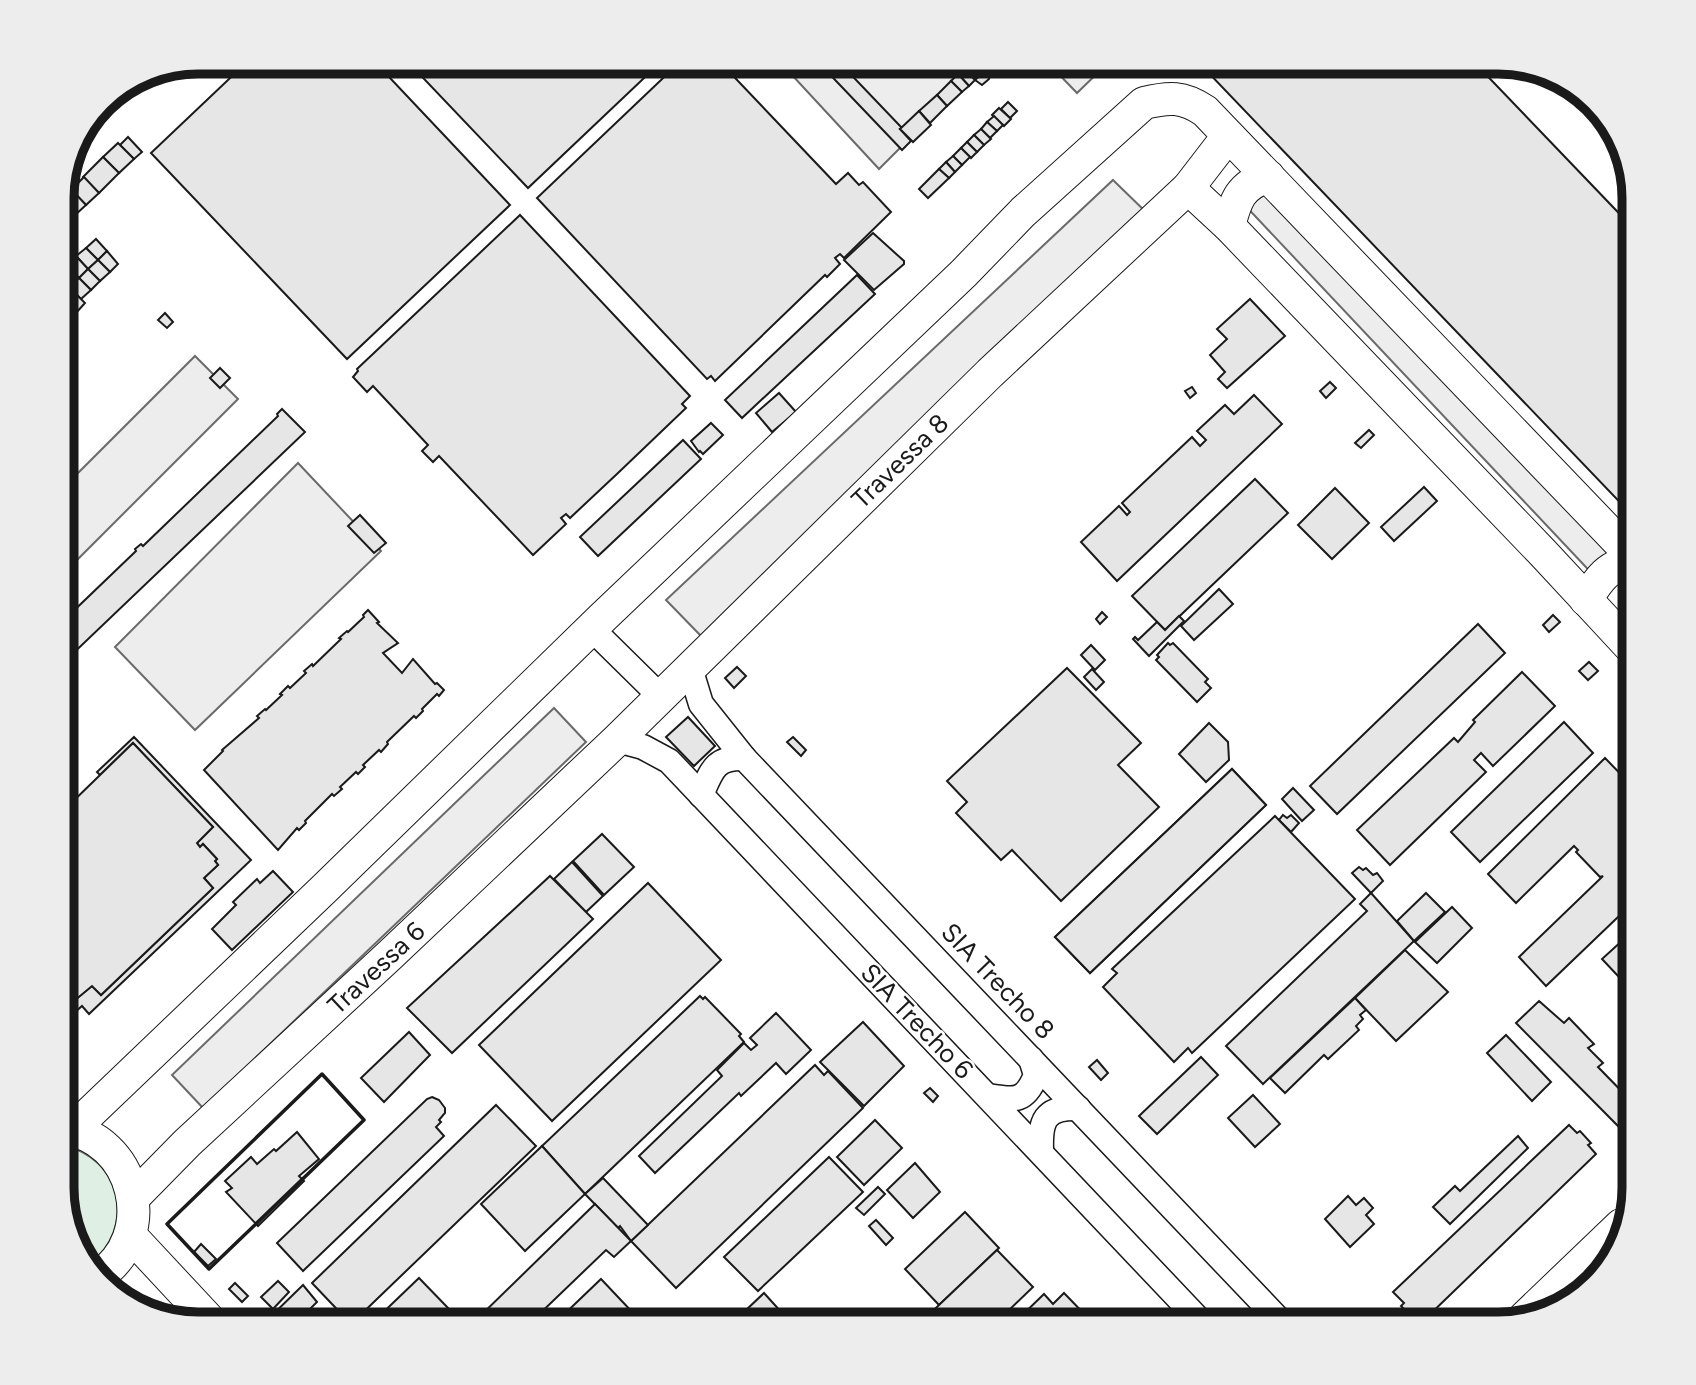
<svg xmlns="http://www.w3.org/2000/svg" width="1696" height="1385" font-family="Figtree,sans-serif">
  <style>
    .grass { fill: #e0efe3; stroke: #6a6a6a; stroke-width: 2 }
    .parking { fill: #ededed; stroke: #6a6a6a; stroke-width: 2 }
    .building { fill: #e6e6e6; stroke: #1a1a1a; stroke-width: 2 }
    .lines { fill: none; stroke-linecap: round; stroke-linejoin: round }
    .minor-casing { stroke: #1a1a1a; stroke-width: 27 }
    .major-casing { stroke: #1a1a1a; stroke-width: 34 }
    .minor { stroke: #fff; stroke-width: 24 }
    .major { stroke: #fff; stroke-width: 32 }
    .wall { stroke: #1a1a1a; stroke-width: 3.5 }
    .labels { text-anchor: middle; stroke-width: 5; stroke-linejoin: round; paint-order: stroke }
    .street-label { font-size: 26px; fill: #1a1a1a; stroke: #fff }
    .rim { fill: none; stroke: #1a1a1a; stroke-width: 9 }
  </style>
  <rect width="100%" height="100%" fill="#fff"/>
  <path class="grass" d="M 62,1145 C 123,1158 137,1227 89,1265 L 75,1248 L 62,1196 Z"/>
  <g class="parking">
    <path d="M 779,61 L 973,61 L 980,68 L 879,169 Z"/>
    <path d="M 1046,61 L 1110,61 L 1077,93 Z"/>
    <path d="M 1113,180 L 1150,216 L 703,638 L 666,600 Z"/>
    <path d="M 1256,183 L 1618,563 L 1600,582 L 1239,199 Z"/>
    <path d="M 195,356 L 238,399 L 62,575 L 62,489 Z"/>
    <path d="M 298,463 L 381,551 L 195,730 L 115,647 Z"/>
    <path d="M 554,708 L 586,742 L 203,1108 L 172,1075 Z"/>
  </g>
  <g class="building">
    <path d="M 222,61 L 246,61 L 233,74 Z"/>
    <path d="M 248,61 L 374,61 L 510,205 L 347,359 L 151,153 Z"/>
    <path d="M 407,61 L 662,61 L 528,188 Z"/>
    <path d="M 681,61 L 719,61 L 836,184 L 848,173 L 859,185 L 863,182 L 891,212 L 844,258 L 840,254 L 835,258 L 840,264 L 827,277 L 825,275 L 715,381 L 711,376 L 707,379 L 537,198 Z"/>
    <path d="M 817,61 L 838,61 L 902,128 L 900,129 L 911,141 L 902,150 Z"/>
    <path d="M 971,61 L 983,73 L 975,80 L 964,69 Z"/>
    <path d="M 971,61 L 958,74 L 949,65 L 952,61 L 981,61 L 990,71 L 989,79 L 982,85 L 975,80 L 983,73 Z"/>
    <path d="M 1207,61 L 1473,61 L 1635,230 L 1635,518 L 1202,66 Z"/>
    <path d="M 964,69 L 975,80 L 969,86 L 958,74 Z"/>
    <path d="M 958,74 L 969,86 L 962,92 L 951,81 Z"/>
    <path d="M 951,81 L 962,92 L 947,106 L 937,95 Z"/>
    <path d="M 937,95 L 947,106 L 930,123 L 919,111 Z"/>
    <path d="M 1008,102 L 1017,111 L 1010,118 L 1001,109 Z"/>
    <path d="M 999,108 L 1011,119 L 1004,126 L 992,115 Z"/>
    <path d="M 919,111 L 931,125 L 913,142 L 900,129 Z"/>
    <path d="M 994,116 L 1003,125 L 997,131 L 987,122 Z"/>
    <path d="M 987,122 L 997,131 L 990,138 L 981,129 Z"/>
    <path d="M 981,129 L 991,139 L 984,145 L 974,135 Z"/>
    <path d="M 974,135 L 984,145 L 977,152 L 967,142 Z"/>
    <path d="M 128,137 L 142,152 L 134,159 L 120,145 Z"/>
    <path d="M 967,142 L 977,152 L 971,158 L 961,148 Z"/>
    <path d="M 118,143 L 134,159 L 119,173 L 103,157 Z"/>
    <path d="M 961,148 L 970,157 L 962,165 L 953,156 Z"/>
    <path d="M 953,156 L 962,165 L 955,172 L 946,162 Z"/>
    <path d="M 103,157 L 119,173 L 99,193 L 83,177 Z"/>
    <path d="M 946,162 L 955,172 L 949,178 L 939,169 Z"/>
    <path d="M 939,169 L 949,178 L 928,198 L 919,189 Z"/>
    <path d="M 84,177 L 99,193 L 86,205 L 71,190 Z"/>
    <path d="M 72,190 L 86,205 L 74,216 L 62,203 L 62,200 Z"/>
    <path d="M 62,203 L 74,216 L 62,228 Z"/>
    <path d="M 520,215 L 690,396 L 682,404 L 686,408 L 618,473 L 570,518 L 566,514 L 561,518 L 566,524 L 533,555 L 439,456 L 433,462 L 422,451 L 428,445 L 373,386 L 367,392 L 353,377 L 358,371 L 357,369 Z"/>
    <path d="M 873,233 L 904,261 L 904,264 L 874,290 L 844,260 Z"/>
    <path d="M 96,239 L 107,251 L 98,260 L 86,248 Z"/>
    <path d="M 86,248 L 98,260 L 88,269 L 76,256 Z"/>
    <path d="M 107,251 L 118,264 L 110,272 L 98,260 Z"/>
    <path d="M 76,256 L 88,269 L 79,278 L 66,265 Z"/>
    <path d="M 98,260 L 110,272 L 100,281 L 88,269 Z"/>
    <path d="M 66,265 L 79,278 L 69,287 L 62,279 L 62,269 Z"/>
    <path d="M 88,269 L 100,281 L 91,290 L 79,278 Z"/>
    <path d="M 857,275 L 875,294 L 742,418 L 725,400 Z"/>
    <path d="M 79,278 L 91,290 L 81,299 L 69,287 Z"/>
    <path d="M 62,279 L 69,287 L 62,294 Z"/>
    <path d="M 69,287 L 85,303 L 76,313 L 62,297 L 62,294 Z"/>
    <path d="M 62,297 L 72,308 L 62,317 Z"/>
    <path d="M 1250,299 L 1285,336 L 1227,388 L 1218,379 L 1225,372 L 1210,355 L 1227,339 L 1217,329 Z"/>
    <path d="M 165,313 L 173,322 L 167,328 L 158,320 Z"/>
    <path d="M 220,368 L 230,378 L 220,388 L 210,378 Z"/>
    <path d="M 1330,382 L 1336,388 L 1326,398 L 1320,391 Z"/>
    <path d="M 1192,387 L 1196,393 L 1190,398 L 1185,391 Z"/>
    <path d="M 779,393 L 796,412 L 772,432 L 756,413 Z"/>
    <path d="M 1254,395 L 1282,424 L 1117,581 L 1081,542 L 1119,506 L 1127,515 L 1130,512 L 1122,503 L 1192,437 L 1200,446 L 1206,440 L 1197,431 L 1225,405 L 1234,414 Z"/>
    <path d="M 282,409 L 305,432 L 62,664 L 62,622 L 136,551 L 135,549 L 141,544 L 143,546 L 278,416 L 277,414 Z"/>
    <path d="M 711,423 L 723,435 L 703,454 L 700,451 L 699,452 L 691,441 Z"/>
    <path d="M 1369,430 L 1374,435 L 1361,448 L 1355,443 Z"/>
    <path d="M 683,440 L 701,459 L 598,556 L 580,537 Z"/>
    <path d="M 1255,479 L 1288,513 L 1165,630 L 1132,596 Z"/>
    <path d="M 1424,487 L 1437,501 L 1394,541 L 1381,527 Z"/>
    <path d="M 1335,488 L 1369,523 L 1332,559 L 1298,525 Z"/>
    <path d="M 360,515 L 386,543 L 374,553 L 348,526 Z"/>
    <path d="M 1219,589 L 1233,604 L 1194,640 L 1181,626 Z"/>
    <path d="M 368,610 L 379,622 L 377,623 L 398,643 L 383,653 L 402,673 L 413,659 L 435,684 L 437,683 L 444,690 L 439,696 L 437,694 L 422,709 L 423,711 L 416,718 L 414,716 L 387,742 L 388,744 L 381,752 L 379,750 L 363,765 L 365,767 L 358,774 L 356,772 L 340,787 L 342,789 L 334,796 L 332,794 L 305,821 L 306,823 L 299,830 L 297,828 L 278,850 L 204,770 L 223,751 L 222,750 L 259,718 L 257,716 L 265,709 L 266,710 L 282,695 L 280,694 L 288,686 L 290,688 L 306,673 L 304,671 L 312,664 L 313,666 L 341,639 L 339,638 L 347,631 L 348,632 L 364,617 L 363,615 Z"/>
    <path d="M 1102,612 L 1107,617 L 1100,624 L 1096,619 Z"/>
    <path d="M 1553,615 L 1560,622 L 1549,632 L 1543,625 Z"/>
    <path d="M 1179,616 L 1184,621 L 1149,656 L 1133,639 L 1135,637 L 1138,640 L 1157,622 L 1165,630 Z"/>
    <path d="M 1478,624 L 1505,653 L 1337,814 L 1310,786 Z"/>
    <path d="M 1168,643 L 1170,645 L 1173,643 L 1208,679 L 1205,682 L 1211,688 L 1197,702 L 1156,660 L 1159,657 L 1157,655 Z"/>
    <path d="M 1091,645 L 1105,660 L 1095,670 L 1081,655 Z"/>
    <path d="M 1589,662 L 1598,671 L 1588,680 L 1579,671 Z"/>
    <path d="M 737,667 L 746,676 L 734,688 L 725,678 Z"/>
    <path d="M 1067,668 L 1141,743 L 1118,765 L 1159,807 L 1061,901 L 1012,850 L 1001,860 L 956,813 L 967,802 L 947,781 Z"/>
    <path d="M 1092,669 L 1104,682 L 1096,690 L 1084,677 Z"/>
    <path d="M 1522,672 L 1555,706 L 1493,766 L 1481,753 L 1474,760 L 1486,772 L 1390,865 L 1357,830 L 1454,738 L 1458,742 L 1475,722 L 1473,720 Z"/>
    <path d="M 1635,706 L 1635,729 L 1634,730 L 1623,718 Z"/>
    <path d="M 688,717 L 715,746 L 694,766 L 666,737 Z"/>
    <path d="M 1564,722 L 1593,753 L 1480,862 L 1451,832 Z"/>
    <path d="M 1209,723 L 1228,742 L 1229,760 L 1206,782 L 1179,754 Z"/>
    <path d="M 134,737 L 251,860 L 89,1014 L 82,1006 L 74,1013 L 68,1006 L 71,1003 L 92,986 L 101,995 L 213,888 L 204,878 L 218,865 L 215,861 L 217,859 L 203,844 L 200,847 L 197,843 L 213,827 L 133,743 L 100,775 L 97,772 Z"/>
    <path d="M 793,737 L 806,750 L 801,756 L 787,742 Z"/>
    <path d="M 133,743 L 213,827 L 197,843 L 200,847 L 203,844 L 217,859 L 215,861 L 218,865 L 204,878 L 213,888 L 101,995 L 92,986 L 68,1006 L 62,1000 L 62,966 L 67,961 L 62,955 L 62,812 Z"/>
    <path d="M 1605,758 L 1635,789 L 1635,910 L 1622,922 L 1618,917 L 1546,986 L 1519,957 L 1603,876 L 1600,877 L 1576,852 L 1578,850 L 1574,846 L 1516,903 L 1488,874 Z"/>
    <path d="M 1232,769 L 1266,805 L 1090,973 L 1055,937 Z"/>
    <path d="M 1232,769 L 1266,805 L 1090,973 L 1055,937 Z"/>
    <path d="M 1293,788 L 1314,810 L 1302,821 L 1282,799 Z"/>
    <path d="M 1283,815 L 1287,818 L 1291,815 L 1299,823 L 1291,832 L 1279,820 Z"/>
    <path d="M 1275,816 L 1355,899 L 1192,1053 L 1188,1048 L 1174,1062 L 1103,987 L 1117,973 L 1112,969 Z"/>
    <path d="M 602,834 L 634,867 L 604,895 L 573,861 Z"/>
    <path d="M 572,862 L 603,896 L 586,912 L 554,879 Z"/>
    <path d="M 1359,867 L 1363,870 L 1366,868 L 1373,875 L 1377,873 L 1383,881 L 1371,893 L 1352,873 Z"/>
    <path d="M 273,871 L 293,892 L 232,950 L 212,929 L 236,905 L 233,902 L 257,879 L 260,883 Z"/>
    <path d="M 550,876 L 593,919 L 452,1053 L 407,1008 Z"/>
    <path d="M 648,883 L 721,960 L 552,1121 L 479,1045 Z"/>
    <path d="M 1371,893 L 1414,941 L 1263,1084 L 1226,1046 L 1367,911 L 1360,904 Z"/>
    <path d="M 1426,893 L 1445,912 L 1414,941 L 1397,921 Z"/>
    <path d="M 1452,907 L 1472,928 L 1437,963 L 1415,942 Z"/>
    <path d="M 1635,929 L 1635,994 L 1602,959 Z"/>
    <path d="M 1405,950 L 1448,992 L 1396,1041 L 1355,998 Z"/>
    <path d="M 700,996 L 703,999 L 705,997 L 741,1034 L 739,1036 L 744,1042 L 585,1194 L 542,1146 Z"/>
    <path d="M 1355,998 L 1366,1010 L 1360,1015 L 1363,1019 L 1356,1026 L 1359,1030 L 1328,1059 L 1324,1055 L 1285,1093 L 1270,1078 Z"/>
    <path d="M 1539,1001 L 1564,1023 L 1569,1018 L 1594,1044 L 1588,1048 L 1603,1063 L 1598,1067 L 1635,1105 L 1635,1110 L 1618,1126 L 1516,1023 Z"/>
    <path d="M 776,1013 L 811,1050 L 786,1074 L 776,1063 L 741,1096 L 739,1093 L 655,1173 L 639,1156 L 722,1076 L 717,1070 L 744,1043 L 751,1050 L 757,1045 L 750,1038 Z"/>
    <path d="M 863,1022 L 904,1066 L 864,1106 L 820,1062 Z"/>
    <path d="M 409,1032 L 430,1055 L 384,1102 L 361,1078 Z"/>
    <path d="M 1506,1035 L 1551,1082 L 1532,1101 L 1487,1053 Z"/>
    <path d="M 1201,1057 L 1218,1075 L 1157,1134 L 1139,1116 Z"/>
    <path d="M 1097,1060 L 1108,1073 L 1101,1080 L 1089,1067 Z"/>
    <path d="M 815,1065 L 824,1075 L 828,1071 L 863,1108 L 676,1288 L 631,1241 Z"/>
    <path d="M 930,1088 L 938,1096 L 933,1102 L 924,1093 Z"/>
    <path d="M 1253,1095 L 1280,1124 L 1255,1147 L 1228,1118 Z"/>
    <path d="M 432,1097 L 439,1100 L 445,1108 L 445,1113 L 439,1120 L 441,1122 L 436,1127 L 444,1136 L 303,1271 L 277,1243 L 427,1099 Z"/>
    <path d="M 496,1105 L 536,1146 L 351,1324 L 312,1283 Z"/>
    <path d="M 875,1120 L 902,1148 L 864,1185 L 837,1157 Z"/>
    <path d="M 1569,1125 L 1577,1133 L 1580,1131 L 1591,1143 L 1588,1145 L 1596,1154 L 1422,1322 L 1411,1310 L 1408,1313 L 1401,1306 L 1404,1303 L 1393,1292 Z"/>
    <path d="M 297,1132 L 319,1159 L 299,1176 L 304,1181 L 258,1226 L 226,1192 L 232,1188 L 225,1181 L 251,1157 L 257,1164 L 274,1149 L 276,1151 Z"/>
    <path d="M 1518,1136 L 1528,1148 L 1450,1224 L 1433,1207 L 1455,1186 L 1460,1191 Z"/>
    <path d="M 542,1146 L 585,1194 L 525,1251 L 481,1204 Z"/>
    <path d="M 829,1157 L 863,1192 L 758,1291 L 724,1257 Z"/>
    <path d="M 915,1163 L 940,1192 L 913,1218 L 887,1190 Z"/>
    <path d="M 603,1178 L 648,1225 L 631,1241 L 620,1226 L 618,1228 L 585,1194 Z"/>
    <path d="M 878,1187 L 885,1194 L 864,1215 L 856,1208 Z"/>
    <path d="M 1348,1196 L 1356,1205 L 1364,1198 L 1373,1208 L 1366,1215 L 1374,1224 L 1350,1247 L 1325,1219 Z"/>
    <path d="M 595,1204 L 631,1241 L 614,1257 L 606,1250 L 529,1324 L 472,1324 Z"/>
    <path d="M 965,1212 L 999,1248 L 939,1305 L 905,1269 Z"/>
    <path d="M 876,1220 L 893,1238 L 886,1245 L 869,1226 Z"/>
    <path d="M 201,1244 L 216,1259 L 208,1266 L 194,1252 Z"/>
    <path d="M 997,1250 L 1033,1287 L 1004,1315 L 1013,1324 L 919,1324 Z"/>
    <path d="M 419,1278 L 450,1310 L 435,1324 L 371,1324 Z"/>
    <path d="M 601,1279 L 636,1316 L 628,1324 L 554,1324 Z"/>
    <path d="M 278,1281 L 289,1292 L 273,1309 L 261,1297 Z"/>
    <path d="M 235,1283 L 248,1296 L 242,1302 L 229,1289 Z"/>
    <path d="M 303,1285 L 317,1302 L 299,1320 L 292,1312 L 281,1324 L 263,1324 Z"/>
    <path d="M 764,1293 L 792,1324 L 734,1324 L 745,1311 Z"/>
    <path d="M 1064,1293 L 1094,1324 L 1013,1324 L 1044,1294 L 1053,1304 Z"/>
  </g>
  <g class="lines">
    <defs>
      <g id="minor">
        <path d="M 591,628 L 660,696"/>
        <path d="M 690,668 L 701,704 L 744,758 L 1283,1324"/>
        <path d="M 617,740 L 643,747 L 669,761 L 1203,1324"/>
        <path d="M 701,795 C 712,770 715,757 744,758"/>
        <path d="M 988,1096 C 1014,1100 1025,1103 1036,1075 L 1031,1059"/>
        <path d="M 1041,1151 C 1040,1121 1044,1107 1078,1108"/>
      </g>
      <g id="major">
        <path d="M 1188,188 L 1229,226 L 1543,553 L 1635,652"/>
        <path d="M 1229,226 C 1236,199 1240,186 1268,176"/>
        <path d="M 1586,600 C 1598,580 1609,563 1635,562"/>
        <path d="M 62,1129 C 135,1135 161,1237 97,1277"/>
        <path d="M 72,1130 L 323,890 L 601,619 L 964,273 L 1023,212 L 1144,103 C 1169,97 1183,96 1205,111 L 1635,559"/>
        <path d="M 134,1197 L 187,1143 L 390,955 L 617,740 L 990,373 L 1188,188 L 1228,136"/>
        <path d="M 130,1235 L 213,1324"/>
        <path d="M 1524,1318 L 1621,1225"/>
      </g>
    </defs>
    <use href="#minor" class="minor-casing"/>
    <use href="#major" class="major-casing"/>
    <use href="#minor" class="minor"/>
    <use href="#major" class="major"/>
    <path class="wall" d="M 322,1074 L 364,1120 L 209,1269 L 167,1224 Z"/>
  </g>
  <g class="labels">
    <g class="street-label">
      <text transform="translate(900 461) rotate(-44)" y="9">Travessa 8</text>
      <text transform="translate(376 968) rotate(-43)" y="9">Travessa 6</text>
      <text transform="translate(998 981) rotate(46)" y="9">SIA Trecho 8</text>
      <text transform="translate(917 1021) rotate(46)" y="9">SIA Trecho 6</text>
    </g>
  </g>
  <path d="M0 0H1696V1385H0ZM198 74H1498A124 124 0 0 1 1622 198V1188A124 124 0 0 1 1498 1312H198A124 124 0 0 1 74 1188V198A124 124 0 0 1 198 74Z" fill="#ededed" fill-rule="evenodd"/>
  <path class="rim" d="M198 74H1498A124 124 0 0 1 1622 198V1188A124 124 0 0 1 1498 1312H198A124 124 0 0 1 74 1188V198A124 124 0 0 1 198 74Z"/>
</svg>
